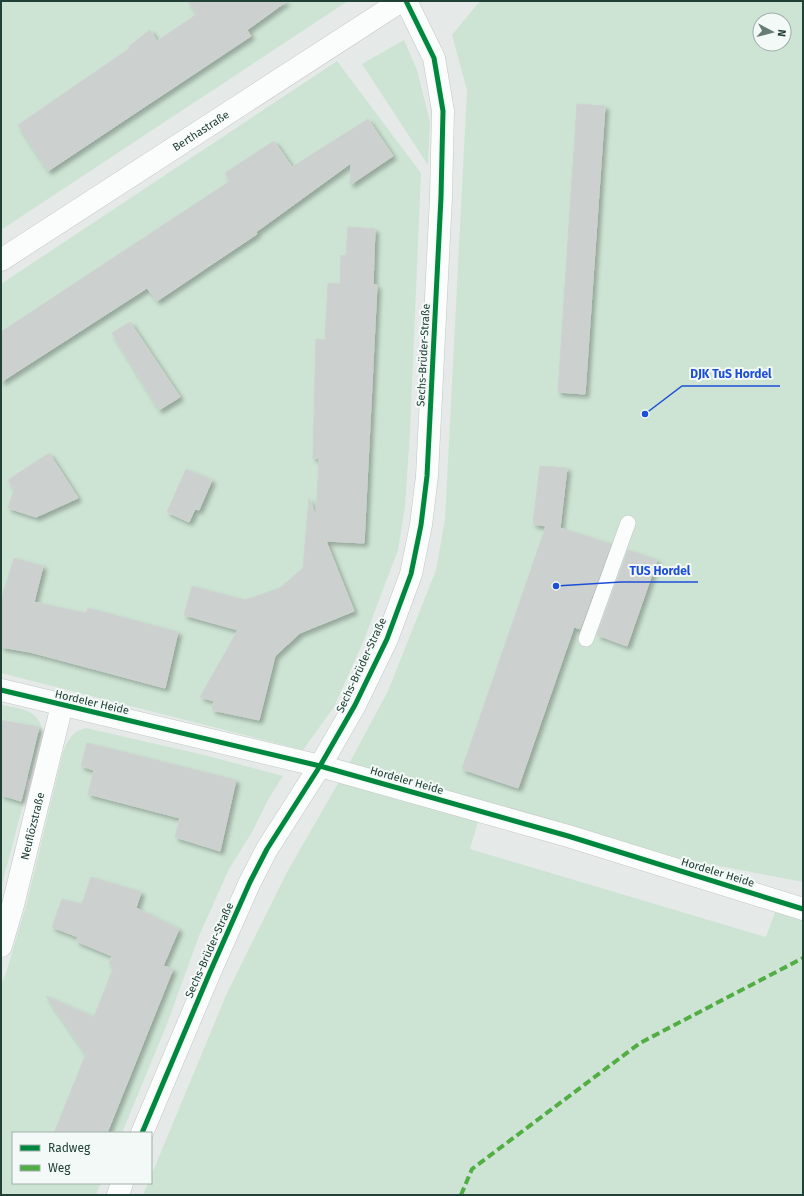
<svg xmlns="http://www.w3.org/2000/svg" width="804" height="1196" font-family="'Fira Sans',sans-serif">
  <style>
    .green { fill: #cde4d4; fill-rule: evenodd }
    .building { fill: #ccd1cf; stroke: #cdd3d1; filter: url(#shadow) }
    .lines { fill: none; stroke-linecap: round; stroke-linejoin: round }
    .service-casing { stroke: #c2c7c5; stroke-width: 16 }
    .minor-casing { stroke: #c2c7c5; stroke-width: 23 }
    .service { stroke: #fbfcfc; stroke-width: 15 }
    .minor { stroke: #fbfcfc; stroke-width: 22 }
    .quiet { stroke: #52ad45; stroke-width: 4; stroke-dasharray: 8 4; stroke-linecap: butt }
    .cycleway-casing { stroke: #f3f9f6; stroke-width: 8 }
    .cycleway { stroke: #00873e; stroke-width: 5 }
    .labels { text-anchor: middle; stroke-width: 4; stroke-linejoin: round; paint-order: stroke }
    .street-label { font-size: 11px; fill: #214037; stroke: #f3f9f6 }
    .leader { fill: none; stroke: #1d4ed8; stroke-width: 1.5 }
    .callout-dot { fill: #1d4ed8; stroke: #f3f9f6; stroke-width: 1.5 }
    .callout-label { font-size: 12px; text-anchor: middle; font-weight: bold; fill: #1d4ed8; stroke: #f3f9f6; stroke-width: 4; stroke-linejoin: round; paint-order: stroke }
  </style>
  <defs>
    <filter id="shadow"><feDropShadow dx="3.5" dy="3.5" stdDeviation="2" flood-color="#0004"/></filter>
  </defs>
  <rect width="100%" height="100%" fill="#e5eae8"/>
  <g class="green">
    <path d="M 1,1 L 348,1 L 1,230 Z"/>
    <path d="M 480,1 L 803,1 L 803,882 L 619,847 L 405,777 L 376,781 L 481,812 L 470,849 L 766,937 L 779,901 L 803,909 L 803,1195 L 143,1195 L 148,1183 L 151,1183 L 151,1176 L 227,993 L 287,872 L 344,773 L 388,691 L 436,570 L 445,519 L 467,90 L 452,35 ZM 760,20 L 784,20 L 784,44 L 760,44 Z"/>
    <path d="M 404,40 L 417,70 L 430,122 L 428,165 L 362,64 Z"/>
    <path d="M 337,61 L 421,173 L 410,432 L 405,507 L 398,550 L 364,640 L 334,707 L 303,750 L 1,673 L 1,284 Z"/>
    <path d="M 1,705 C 18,708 40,709 42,731 L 30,779 L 27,778 L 39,727 L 1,719 Z"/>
    <path d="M 86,728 L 204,755 L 283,776 L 269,798 L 251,834 L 229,869 L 199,936 L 167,1024 L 122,1133 L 13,1133 L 13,1183 L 101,1183 L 96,1195 L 1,1195 L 1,985 L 6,973 L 27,902 L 63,752 C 68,740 72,731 86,728 Z"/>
    <path d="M 24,789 L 27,790 L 1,888 L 1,795 L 21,801 Z"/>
  </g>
  <g class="building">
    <path d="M 188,1 L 287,1 L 247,30 L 251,36 L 48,171 L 18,125 L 130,48 L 129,46 L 150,30 L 157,41 L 197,14 Z"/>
    <path d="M 577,104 L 605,106 L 585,394 L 558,392 Z"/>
    <path d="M 368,119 L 393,156 L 350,185 L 351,163 L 256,232 L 257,234 L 157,301 L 147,288 L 1,382 L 1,332 L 230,181 L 225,173 L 274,141 L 292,167 Z"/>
    <path d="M 348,227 L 375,229 L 373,285 L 377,285 L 364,543 L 326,541 L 354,611 L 300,633 L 275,656 L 259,720 L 212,710 L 214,701 L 200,697 L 238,630 L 184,615 L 192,586 L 245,600 L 280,588 L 303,568 L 309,498 L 316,516 L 319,458 L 313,458 L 316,339 L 325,340 L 328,283 L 340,284 L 341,255 L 346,256 Z"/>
    <path d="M 130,322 L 180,397 L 159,410 L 112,333 Z"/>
    <path d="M 49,453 L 78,498 L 36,517 L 8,508 L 14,490 L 8,480 Z"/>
    <path d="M 540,466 L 567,468 L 560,528 L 611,544 L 580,629 L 574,627 L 518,788 L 462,769 L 546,526 L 533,524 Z"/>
    <path d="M 186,469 L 212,480 L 199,510 L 195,509 L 189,522 L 167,512 Z"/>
    <path d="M 628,550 L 657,560 L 627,646 L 597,635 Z"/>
    <path d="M 14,558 L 43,566 L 34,602 L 86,613 L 88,608 L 178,632 L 165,688 L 30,652 L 1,647 L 1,600 Z"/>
    <path d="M 1,720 L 39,727 L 21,801 L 1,795 Z"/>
    <path d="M 87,743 L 236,780 L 220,851 L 175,837 L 180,818 L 88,794 L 94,770 L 81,766 Z"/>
    <path d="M 91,877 L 141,892 L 136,908 L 179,929 L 163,966 L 173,969 L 107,1133 L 54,1133 L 86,1054 L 46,996 L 94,1017 L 114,966 L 109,964 L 112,956 L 76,941 L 78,937 L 52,927 L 62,899 L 82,904 Z"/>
  </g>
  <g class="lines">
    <defs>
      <path id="service" d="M 586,639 L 628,523"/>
      <g id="minor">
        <path id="s1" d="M 1,260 L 401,1"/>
        <path d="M 1,690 L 320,766 L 568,836 L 803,909"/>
        <path id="s2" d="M 1,946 L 13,905 L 62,705"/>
        <path d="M 142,1133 L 210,972 L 250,882 L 267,849 L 320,766 L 355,705 L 387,639 L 411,574 L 421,525 L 427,476 L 441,197 L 443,111 L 434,58 L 406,1"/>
        <path d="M 118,1195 L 122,1183"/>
      </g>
    </defs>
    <use href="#service" class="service-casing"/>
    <use href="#minor" class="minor-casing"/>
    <use href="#service" class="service"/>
    <use href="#minor" class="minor"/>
    <path class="quiet" d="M 461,1195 L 472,1169 L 640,1043 L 803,958"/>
    <defs>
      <g id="cycleway">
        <path d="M 1,690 L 320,766 L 568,836 L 803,909"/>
        <path d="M 142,1133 L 210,972 L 250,882 L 267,849 L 320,766 L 355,705 L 387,639 L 411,574 L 421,525 L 427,476 L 441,197 L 443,111 L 434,58 L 406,1"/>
      </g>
    </defs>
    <use href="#cycleway" class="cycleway-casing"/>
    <use href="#cycleway" class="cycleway"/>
  </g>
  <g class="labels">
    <g class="street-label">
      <text dy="4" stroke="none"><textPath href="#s1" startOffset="238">Berthastraße</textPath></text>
      <text transform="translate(423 355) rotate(-87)" y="4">Sechs-Brüder-Straße</text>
      <text transform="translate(361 665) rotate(-65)" y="4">Sechs-Brüder-Straße</text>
      <text transform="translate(92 702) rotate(13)" y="4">Hordeler Heide</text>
      <text transform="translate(407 780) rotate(16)" y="4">Hordeler Heide</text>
      <text dy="4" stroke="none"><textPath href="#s2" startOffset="124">Neuflözstraße</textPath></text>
      <text transform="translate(718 872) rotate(17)" y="4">Hordeler Heide</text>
      <text transform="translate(209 950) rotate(-66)" y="4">Sechs-Brüder-Straße</text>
    </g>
  </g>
  <path class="leader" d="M645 414L682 386H780M556 586L621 582H698"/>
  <g class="callout-dot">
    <circle cx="645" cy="414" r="4"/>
    <circle cx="556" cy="586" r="4"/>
  </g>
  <g class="callout-label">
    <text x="731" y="378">DJK TuS Hordel</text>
    <text x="660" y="575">TUS Hordel</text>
  </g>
  <rect width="804" height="1196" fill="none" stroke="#214037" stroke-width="4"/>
  <rect x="12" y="1132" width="140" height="52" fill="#f3f9f6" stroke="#9fafaa"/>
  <rect x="20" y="1145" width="20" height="6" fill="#00873e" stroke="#9fafaa"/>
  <text x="48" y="1152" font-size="12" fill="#214037">Radweg</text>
  <rect x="20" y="1165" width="20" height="6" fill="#52ad45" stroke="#9fafaa"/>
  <text x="48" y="1172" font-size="12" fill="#214037">Weg</text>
  <g transform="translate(772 32) rotate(97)"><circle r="19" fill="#f3f9f6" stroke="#9fafaa"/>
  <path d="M0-3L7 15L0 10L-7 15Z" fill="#667c75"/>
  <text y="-6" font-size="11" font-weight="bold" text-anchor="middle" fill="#214037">N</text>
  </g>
</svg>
